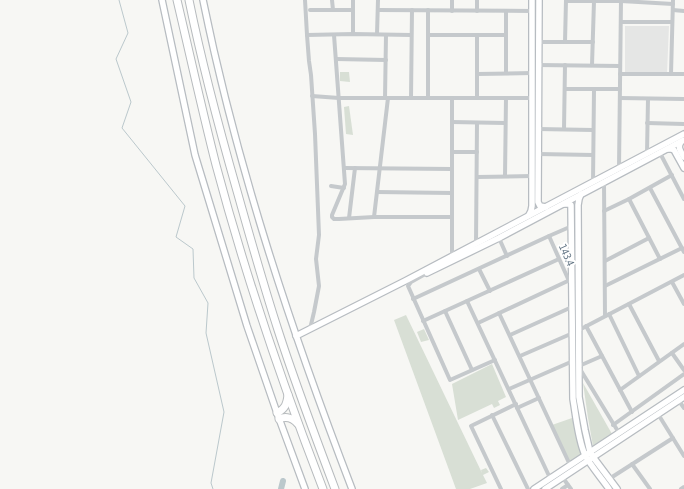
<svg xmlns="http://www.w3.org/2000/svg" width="684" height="489" font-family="'Asap Condensed',sans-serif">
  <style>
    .built { fill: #e5e6e5 }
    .green { fill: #d8dfd5 }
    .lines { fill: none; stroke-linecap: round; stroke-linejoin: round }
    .stream { stroke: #bbc8cc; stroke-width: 1 }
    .river { stroke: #bbc8cc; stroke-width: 6 }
    .secondary-casing { stroke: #b7bcc1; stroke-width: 8 }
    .highway-casing { stroke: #b7bbbe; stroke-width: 9 }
    .street { stroke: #c5c9cc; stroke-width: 4 }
    .secondary { stroke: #fff; stroke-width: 5.5 }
    .highway { stroke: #fff; stroke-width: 7 }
    .labels { text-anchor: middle; stroke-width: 4; stroke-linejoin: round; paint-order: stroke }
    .street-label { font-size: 11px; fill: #657786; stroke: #fff }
  </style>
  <rect width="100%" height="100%" fill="#f7f7f4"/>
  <path class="built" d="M 625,26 L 669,26 L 667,73 L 625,72 Z"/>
  <g class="green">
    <path d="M 340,72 L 349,72 L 350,82 L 340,81 Z"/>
    <path d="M 349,106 L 353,135 L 346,134 L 344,107 Z"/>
    <path d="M 406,315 L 482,473 L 481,470 L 486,468 L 489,472 L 483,475 L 487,483 L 470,489 L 456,489 L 394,320 Z"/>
    <path d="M 424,329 L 429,340 L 421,342 L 417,332 Z"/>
    <path d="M 492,364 L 506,397 L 498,401 L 500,405 L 494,408 L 492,404 L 458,420 L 452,384 Z"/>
    <path d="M 583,383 L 612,434 L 593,446 L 588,418 Z"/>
    <path d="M 572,418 L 585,455 L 570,465 L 552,425 Z"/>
  </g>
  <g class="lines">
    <path class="stream" d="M 119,0 L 128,33 L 116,59 L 131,102 L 122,128 L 185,206 L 176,237 L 193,249 L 194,278 L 208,303 L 206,333 L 224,412 L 211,483 L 213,489"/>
    <path class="river" d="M 281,489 L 283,481"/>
    <defs>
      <g id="secondary">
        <path d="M 162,0 L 195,155 L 247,326 L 277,413 L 305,489"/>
        <path d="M 203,0 C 237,167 291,330 352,489"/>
        <path d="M 539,0 L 538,202 L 540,206 L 546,207"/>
        <path d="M 681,142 C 677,147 681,152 684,157"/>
        <path d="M 668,149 L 671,149 L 674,150 L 684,168"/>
        <path d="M 581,194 L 579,199 L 578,205 L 579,397 L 585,430 L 590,452 L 593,457 L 617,489"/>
        <path d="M 564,204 L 569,204 L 571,205 L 573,399 C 576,416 578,440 585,455 C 590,465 603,480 609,489"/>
        <path d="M 529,215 L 531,211 L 532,206 L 532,0"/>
        <path d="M 427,273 L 499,238 L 684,140"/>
        <path d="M 296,336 L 405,281 L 684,134"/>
        <path d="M 534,489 L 684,390"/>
        <path d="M 545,489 L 684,397"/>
      </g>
      <g id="highway">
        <path d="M 177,0 C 190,55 202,110 216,165 C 245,274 282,383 323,489"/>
        <path d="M 189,0 C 202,64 219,128 237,191 C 250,237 263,284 278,330 C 295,383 315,436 335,489"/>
        <path d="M 277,413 C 285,409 287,404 288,395"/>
        <path d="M 279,419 C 286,416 293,418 298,424"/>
      </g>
    </defs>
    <use href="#secondary" class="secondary-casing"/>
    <use href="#highway" class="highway-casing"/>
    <g class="street">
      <path d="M 305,0 L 307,35 L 309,61 L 311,75 L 315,134 L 319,235 L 316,259 L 319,286 L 314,312 L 310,329"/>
      <path d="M 332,0 L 333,10"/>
      <path d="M 353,0 L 353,34"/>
      <path d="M 566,1 L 621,1 L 673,4"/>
      <path d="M 310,10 L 352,10"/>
      <path d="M 378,10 L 532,11"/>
      <path d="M 673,10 L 684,11"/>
      <path d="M 452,11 L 452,0"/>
      <path d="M 477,11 L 477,0"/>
      <path d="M 621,22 L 672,22"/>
      <path d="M 377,34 L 378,0"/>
      <path d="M 307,35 L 353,34 L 411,35"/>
      <path d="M 334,35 L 345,184 L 332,215 L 332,217 L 334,219 L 339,219 L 374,217 L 452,217"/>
      <path d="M 428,35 L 506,35"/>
      <path d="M 538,42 L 593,42"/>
      <path d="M 565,42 L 566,0"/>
      <path d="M 336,59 L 386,60"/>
      <path d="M 538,65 L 620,66"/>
      <path d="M 592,65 L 594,1"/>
      <path d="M 506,73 L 506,11"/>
      <path d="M 477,74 L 532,73"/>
      <path d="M 620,74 L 684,74"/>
      <path d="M 671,74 L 673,0"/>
      <path d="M 565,89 L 620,89"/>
      <path d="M 312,96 L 339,98 L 532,98"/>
      <path d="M 385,98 L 386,35"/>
      <path d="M 411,98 L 412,10"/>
      <path d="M 428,98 L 428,10"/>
      <path d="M 477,98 L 477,35"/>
      <path d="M 620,98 L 684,99"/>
      <path d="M 452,122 L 505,123"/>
      <path d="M 647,123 L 684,124"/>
      <path d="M 538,129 L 593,130"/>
      <path d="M 564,129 L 565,65"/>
      <path d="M 452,152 L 477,152"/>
      <path d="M 647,153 L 648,99"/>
      <path d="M 660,153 L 684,199"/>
      <path d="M 538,154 L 593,155"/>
      <path d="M 344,168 L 452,169"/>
      <path d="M 619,168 L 621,0"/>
      <path d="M 505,176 L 506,98"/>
      <path d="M 477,177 L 532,176"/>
      <path d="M 593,182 L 594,89"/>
      <path d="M 604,183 L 605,316"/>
      <path d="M 331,186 L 344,188"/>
      <path d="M 650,188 L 684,252"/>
      <path d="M 377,192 L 452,193"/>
      <path d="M 629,199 L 660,259"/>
      <path d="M 604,211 L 629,199 L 672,175"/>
      <path d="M 374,217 L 388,98"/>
      <path d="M 349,218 L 355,168"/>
      <path d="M 549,236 L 569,281"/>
      <path d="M 499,238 L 507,256"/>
      <path d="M 476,243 L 477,123"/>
      <path d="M 452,256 L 452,98"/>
      <path d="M 605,261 L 649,238"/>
      <path d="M 479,269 L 490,291"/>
      <path d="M 427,273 L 411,282 L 408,286 L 450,380 L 495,360"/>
      <path d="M 672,282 L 684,304"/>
      <path d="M 605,286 L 682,248"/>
      <path d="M 413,299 L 549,236 L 572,226"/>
      <path d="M 467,301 L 550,478"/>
      <path d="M 629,304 L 659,361"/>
      <path d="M 445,311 L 472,370"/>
      <path d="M 499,313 L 570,465"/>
      <path d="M 609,314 L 639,376"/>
      <path d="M 423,321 L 559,259"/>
      <path d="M 478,323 L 572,279"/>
      <path d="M 586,326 L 632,412"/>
      <path d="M 579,330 L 684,275"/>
      <path d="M 510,335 L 572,307"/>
      <path d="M 672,353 L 684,370"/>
      <path d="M 520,356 L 573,333"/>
      <path d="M 579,366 L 602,356"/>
      <path d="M 580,369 L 619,433"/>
      <path d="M 509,389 L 573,361"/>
      <path d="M 620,390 L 684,344"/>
      <path d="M 679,401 L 684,408"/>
      <path d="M 517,408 L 539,398"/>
      <path d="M 658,414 L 684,456"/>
      <path d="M 492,415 L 528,489"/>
      <path d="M 613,425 L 684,374"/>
      <path d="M 632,464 L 650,489"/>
      <path d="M 563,478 L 571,489"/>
      <path d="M 609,479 L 673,438"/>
      <path d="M 501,489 L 471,426 L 516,404"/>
      <path d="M 562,489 L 568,485"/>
      <path d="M 681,489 L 684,487"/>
    </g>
    <use href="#secondary" class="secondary"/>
    <use href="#highway" class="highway"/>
  </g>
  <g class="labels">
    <g class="street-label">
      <text transform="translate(567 255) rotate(66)" y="4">143.4</text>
    </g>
  </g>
</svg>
